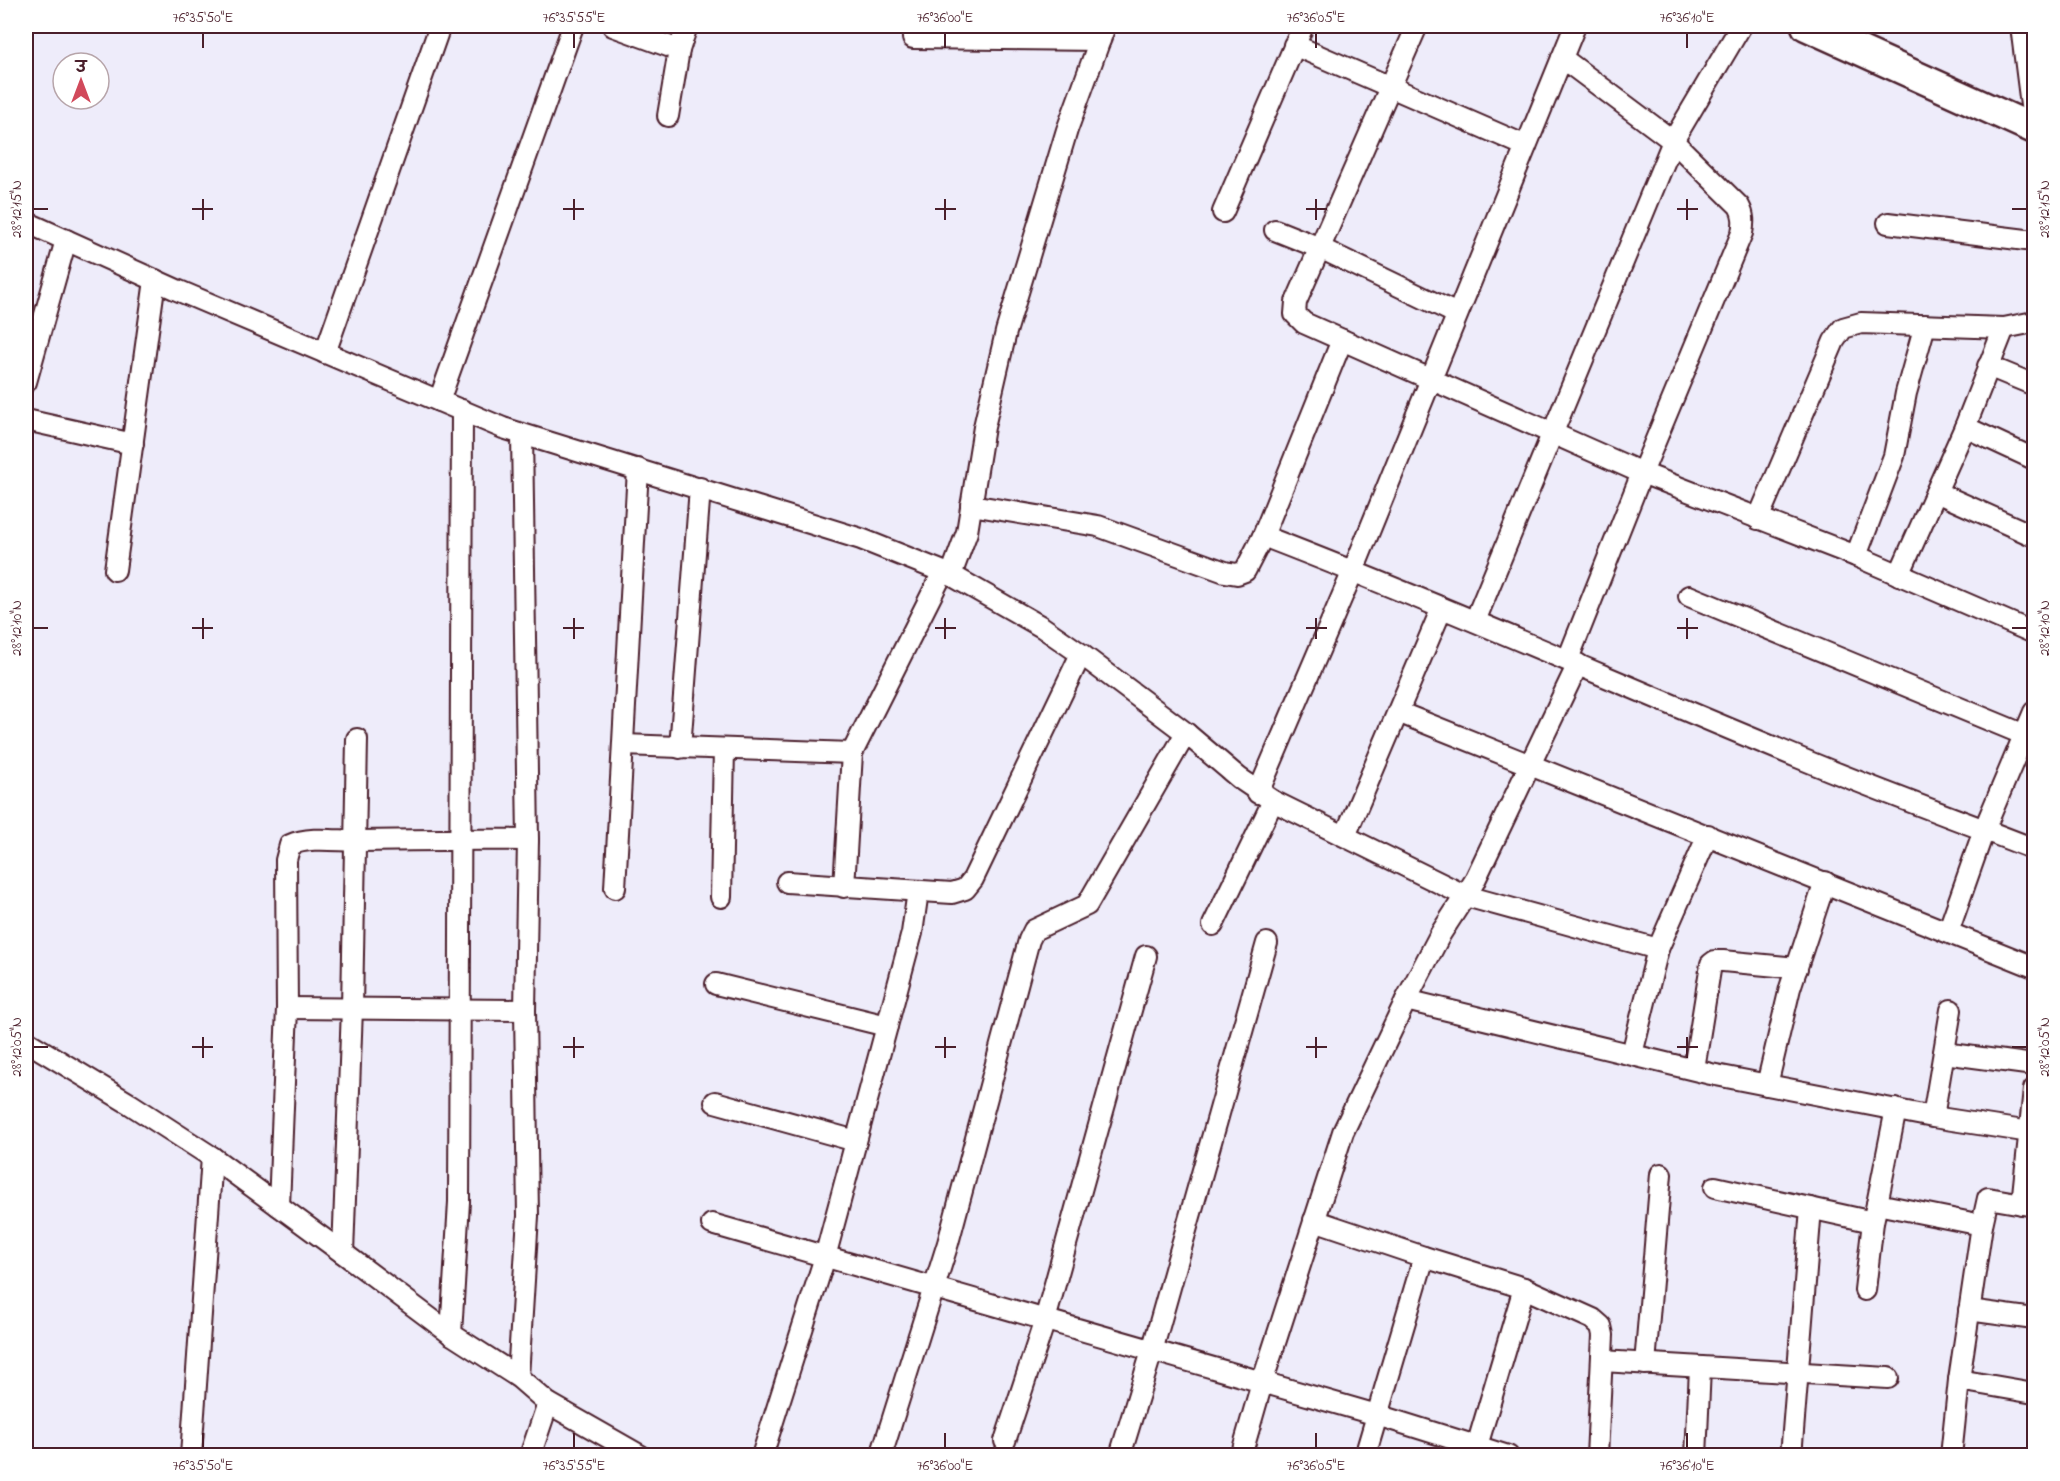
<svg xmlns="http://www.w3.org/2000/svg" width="2060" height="1481" font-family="'Indie Flower','Playpen Sans Deva',sans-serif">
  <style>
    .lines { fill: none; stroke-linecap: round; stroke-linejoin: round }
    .street-casing { stroke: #4a1f2b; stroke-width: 24 }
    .secondary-casing { stroke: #4a1f2b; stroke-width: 33 }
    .street { stroke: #fff; stroke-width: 20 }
    .secondary { stroke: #fff; stroke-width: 28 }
    .ticks { fill: none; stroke: #4a1f2b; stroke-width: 2 }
    .neatline { fill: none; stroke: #4a1f2b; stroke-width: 2 }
    .ticks-label { font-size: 15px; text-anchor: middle; fill: #4a1f2b }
  </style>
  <rect width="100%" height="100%" fill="#eeecfa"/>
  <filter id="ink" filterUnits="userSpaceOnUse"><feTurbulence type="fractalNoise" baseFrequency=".0167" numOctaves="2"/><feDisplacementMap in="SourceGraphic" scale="12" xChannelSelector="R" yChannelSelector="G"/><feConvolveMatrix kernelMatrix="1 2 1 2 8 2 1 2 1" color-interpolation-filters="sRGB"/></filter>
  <g filter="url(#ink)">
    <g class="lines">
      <defs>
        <g id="street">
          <path d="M 613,26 L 679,50"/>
          <path d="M 1417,26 L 1296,302 L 1295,314 L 1304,323 L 1642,473 L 1856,556 L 2034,633"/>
          <path d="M 2021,26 L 2034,129"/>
          <path d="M 913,38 L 1100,40"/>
          <path d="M 1294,45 L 1526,146"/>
          <path d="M 1562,58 L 1673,141 L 1739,206 C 1744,215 1744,222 1742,233 L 1642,473 L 1568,659"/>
          <path d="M 668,116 L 679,50 L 687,26"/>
          <path d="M 1223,212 L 1303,26"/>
          <path d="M 26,222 L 177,290 L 503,428 L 861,539 L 951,575 L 1042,627 L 1081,654 L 1186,733 L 1239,778 L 1273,801 L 1466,896 L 1658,949"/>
          <path d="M 1888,223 L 2034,241"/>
          <path d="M 1275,230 L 1320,248 L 1457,314"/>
          <path d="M 325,353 L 440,26"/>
          <path d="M 1988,366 L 2034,385"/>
          <path d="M 26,382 L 66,240"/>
          <path d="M 439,401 L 573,26"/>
          <path d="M 26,420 L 133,444"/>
          <path d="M 1965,427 L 2034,459"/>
          <path d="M 1936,492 L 2034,536"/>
          <path d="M 971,505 L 1098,526 L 1225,572 L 1237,574 L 1245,571 L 1263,536 L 1342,340"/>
          <path d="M 1758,519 L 1834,341 L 1843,328 L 1861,323 L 2004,328 L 2034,322"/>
          <path d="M 1263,536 C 1445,606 1622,685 1802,759 C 1879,791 1957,819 2034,849"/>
          <path d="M 1856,556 L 1894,456 L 1906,393 L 1925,325"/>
          <path d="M 115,570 L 155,280"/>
          <path d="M 951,575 L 967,532 L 984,427 L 1006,332 L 1067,130 L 1105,26"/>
          <path d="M 1899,575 L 1965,427 L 2004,328"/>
          <path d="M 1689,596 L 2025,735"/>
          <path d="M 1475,621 L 1673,141 L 1741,26"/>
          <path d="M 1398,712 L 2034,967"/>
          <path d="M 623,745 L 852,753"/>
          <path d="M 680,748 L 700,488"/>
          <path d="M 1258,793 L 1353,571 L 1575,26"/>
          <path d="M 1345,836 L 1442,608"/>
          <path d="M 787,882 L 952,893 L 965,889 L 973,879 L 1081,654"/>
          <path d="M 844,887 L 852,753 L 943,572"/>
          <path d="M 615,888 L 638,469"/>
          <path d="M 721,897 L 724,749"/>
          <path d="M 1213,925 L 1273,801"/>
          <path d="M 1948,932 L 1984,830 L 2034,712"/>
          <path d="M 716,984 L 887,1026"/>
          <path d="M 1406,1000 L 1711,1074 L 1933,1117 L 2030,1132"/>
          <path d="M 287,1008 L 525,1010"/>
          <path d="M 26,1041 L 130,1104 L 212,1157 L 343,1253 L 451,1334 L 518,1377 L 548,1403 L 641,1456"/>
          <path d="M 1944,1053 L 2034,1065"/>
          <path d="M 1632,1054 L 1658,949 L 1708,835"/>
          <path d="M 1694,1069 L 1711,964 L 1715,961 L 1723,961 L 1797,968"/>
          <path d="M 1767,1085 L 1790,988 L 1825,882"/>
          <path d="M 715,1102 L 856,1141"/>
          <path d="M 1933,1117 L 1951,1010"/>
          <path d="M 1715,1187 L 1873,1222 L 1877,1204 L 1982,1225 L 1988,1198 L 2034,1206"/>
          <path d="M 1877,1204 L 1896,1109"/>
          <path d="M 2022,1204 L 2034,1089"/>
          <path d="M 279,1206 L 287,1008 L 286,860 L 290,845 C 310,836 336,841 358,841 C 415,840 471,839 528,840"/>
          <path d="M 1314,1220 L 1424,1257 L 1524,1288 L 1593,1319 L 1601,1326 L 1603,1335 L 1597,1456"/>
          <path d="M 712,1224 L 1377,1415 L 1508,1456"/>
          <path d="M 343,1253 L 352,1008 L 357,739"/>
          <path d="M 1865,1290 L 1873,1222"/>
          <path d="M 1969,1310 L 2034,1319"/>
          <path d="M 451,1334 L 459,1202 L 462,410"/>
          <path d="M 1602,1361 L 1888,1378"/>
          <path d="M 1645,1364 L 1661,1174"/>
          <path d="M 518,1377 L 528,1216 L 525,1010 L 528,840 L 522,434"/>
          <path d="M 1959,1380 L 2034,1393"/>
          <path d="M 1005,1441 L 1045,1320 L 1146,956"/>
          <path d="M 191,1456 L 212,1157"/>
          <path d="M 530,1456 L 548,1403"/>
          <path d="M 762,1456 L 825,1257 L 912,933 L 918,891"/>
          <path d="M 881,1456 L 948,1243 L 1029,940 L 1034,930 L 1087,905 L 1186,733"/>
          <path d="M 1120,1456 L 1152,1351 L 1267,943"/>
          <path d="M 1241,1456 L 1262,1383 L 1343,1132 L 1406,1000 L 1441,933 L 1474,882 L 1578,664"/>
          <path d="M 1365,1456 L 1424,1257"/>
          <path d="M 1474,1456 L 1524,1288"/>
          <path d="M 1696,1456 L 1700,1368"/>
          <path d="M 1791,1456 L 1811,1208"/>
          <path d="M 1951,1456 L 1959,1380 L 1982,1225"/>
        </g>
        <path id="secondary" d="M 1806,26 L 2034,129"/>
      </defs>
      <use href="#street" class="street-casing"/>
      <use href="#secondary" class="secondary-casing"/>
      <use href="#street" class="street"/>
      <use href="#secondary" class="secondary"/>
    </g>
  </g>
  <path class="ticks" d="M 203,33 L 203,48M 574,33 L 574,48M 945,33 L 945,48M 1316,33 L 1316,48M 1687,33 L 1687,48M 203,199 L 203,220M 574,199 L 574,220M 945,199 L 945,220M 1316,199 L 1316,220M 1687,199 L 1687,220M 33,209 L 48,209M 192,209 L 213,209M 563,209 L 584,209M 935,209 L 956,209M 1306,209 L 1327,209M 1677,209 L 1698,209M 2012,209 L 2027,209M 203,618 L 203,639M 574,618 L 574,639M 945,618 L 945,639M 1316,618 L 1316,639M 1687,618 L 1687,639M 33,628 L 48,628M 192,628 L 213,628M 563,628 L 584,628M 935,628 L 956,628M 1306,628 L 1327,628M 1677,628 L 1698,628M 2012,628 L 2027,628M 203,1037 L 203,1058M 574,1037 L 574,1058M 945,1037 L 945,1058M 1316,1037 L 1316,1058M 1687,1037 L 1687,1058M 33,1047 L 48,1047M 192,1047 L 213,1047M 563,1047 L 584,1047M 935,1047 L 956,1047M 1306,1047 L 1327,1047M 1677,1047 L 1698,1047M 2012,1047 L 2027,1047M 203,1433 L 203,1448M 574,1433 L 574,1448M 945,1433 L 945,1448M 1316,1433 L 1316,1448M 1687,1433 L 1687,1448"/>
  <rect width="2060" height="1481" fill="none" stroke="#fff" stroke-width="66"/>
  <g transform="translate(81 81)"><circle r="28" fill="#ffffff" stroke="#b7a5aa" stroke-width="1.5"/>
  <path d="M0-4.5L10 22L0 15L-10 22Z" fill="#d1495b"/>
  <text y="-9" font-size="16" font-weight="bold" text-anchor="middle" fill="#4a1f2b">उ</text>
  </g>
  <rect x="33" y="33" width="1994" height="1415" class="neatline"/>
  <g class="ticks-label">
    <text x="203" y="22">76°35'50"E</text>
    <text x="574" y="22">76°35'55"E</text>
    <text x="945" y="22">76°36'00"E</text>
    <text x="1316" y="22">76°36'05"E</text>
    <text x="1687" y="22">76°36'10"E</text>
    <text transform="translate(16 209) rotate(-90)" y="5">28°12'15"N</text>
    <text transform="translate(2044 209) rotate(-90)" y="5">28°12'15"N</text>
    <text transform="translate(16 628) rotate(-90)" y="5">28°12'10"N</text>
    <text transform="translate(2044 628) rotate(-90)" y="5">28°12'10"N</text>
    <text transform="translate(16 1047) rotate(-90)" y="5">28°12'05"N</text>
    <text transform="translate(2044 1047) rotate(-90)" y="5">28°12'05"N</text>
    <text x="203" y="1470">76°35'50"E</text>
    <text x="574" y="1470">76°35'55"E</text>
    <text x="945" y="1470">76°36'00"E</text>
    <text x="1316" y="1470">76°36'05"E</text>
    <text x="1687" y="1470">76°36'10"E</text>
  </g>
</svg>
